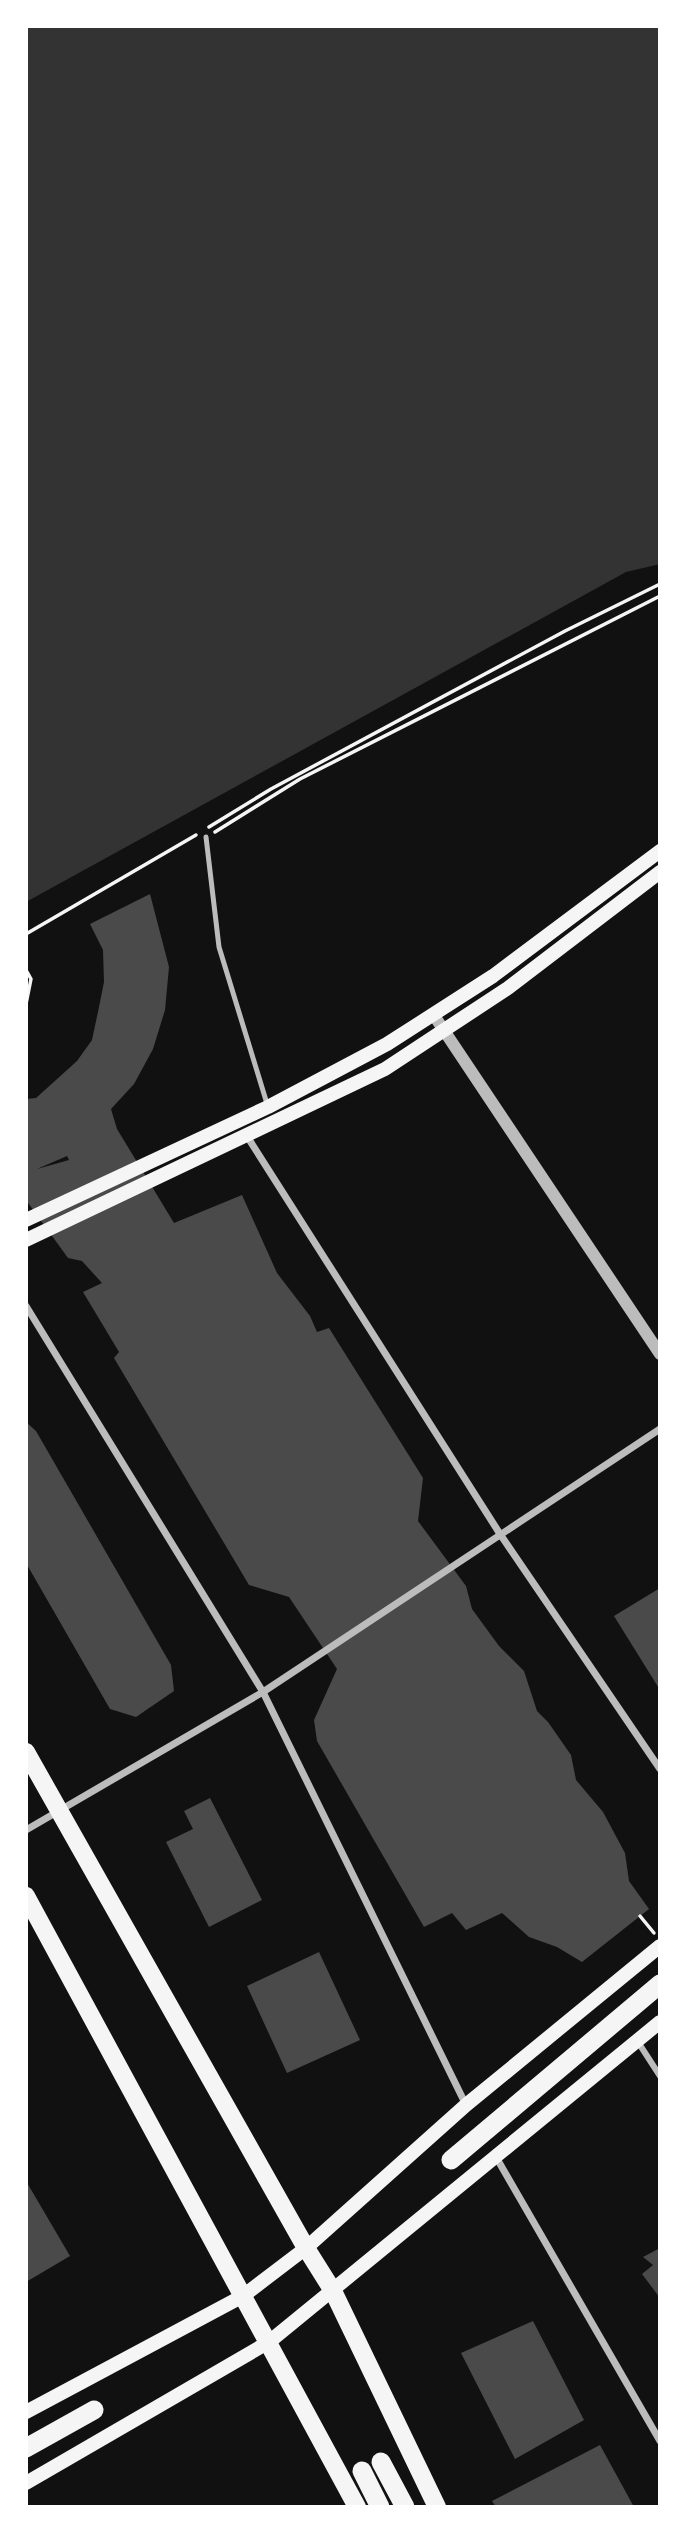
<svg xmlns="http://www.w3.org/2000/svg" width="686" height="2533" font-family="'Work Sans',sans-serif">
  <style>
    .water { fill: #333 }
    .building { fill: #4a4a4a; fill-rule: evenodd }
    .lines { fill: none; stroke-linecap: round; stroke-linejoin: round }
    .path { stroke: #f5f5f5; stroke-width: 3.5 }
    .service { stroke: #bcbcbc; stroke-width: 5 }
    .pedestrian { stroke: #bcbcbc; stroke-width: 6 }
    .minor { stroke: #bcbcbc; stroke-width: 7 }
    .tertiary { stroke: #bcbcbc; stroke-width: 12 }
    .secondary { stroke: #f5f5f5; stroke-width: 14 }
    .primary { stroke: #f5f5f5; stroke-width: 18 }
    .trunk { stroke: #f5f5f5; stroke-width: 19 }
  </style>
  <rect width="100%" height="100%" fill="#111"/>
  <path class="water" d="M 26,26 L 660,26 L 660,564 L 626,572 L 26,902 Z"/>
  <g class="building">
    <path d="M 150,894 L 169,967 L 165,1010 L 153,1049 L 134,1084 L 111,1109 L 117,1129 L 174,1223 L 242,1195 L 277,1273 L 310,1316 L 317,1332 L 329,1328 L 423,1478 L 418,1521 L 466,1586 L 472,1609 L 499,1646 L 524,1671 L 537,1711 L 548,1722 L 571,1755 L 576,1780 L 603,1812 L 625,1853 L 629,1881 L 649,1909 L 582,1962 L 557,1947 L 529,1937 L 502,1913 L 466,1930 L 452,1913 L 424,1927 L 317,1741 L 314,1720 L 337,1669 L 289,1597 L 249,1585 L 114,1358 L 119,1352 L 83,1292 L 102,1283 L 82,1261 L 68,1258 L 26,1200 L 26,1099 L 36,1098 L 77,1061 L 92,1040 L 99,1007 L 104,982 L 103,950 L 90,924 ZM 67,1156 L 69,1160 L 37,1169 Z"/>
    <path d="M 26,1422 L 36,1431 L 171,1665 L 174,1691 L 136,1717 L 110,1709 L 26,1563 Z"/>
    <path d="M 660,1588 L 660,1690 L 614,1616 Z"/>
    <path d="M 210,1798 L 262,1900 L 209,1927 L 166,1842 L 193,1829 L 184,1811 Z"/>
    <path d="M 319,1952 L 360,2040 L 287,2073 L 247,1986 Z"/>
    <path d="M 26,2181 L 70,2256 L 26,2282 Z"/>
    <path d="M 660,2248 L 660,2298 L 642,2274 L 653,2265 L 643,2257 Z"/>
    <path d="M 533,2321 L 584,2420 L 515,2459 L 461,2353 Z"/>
    <path d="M 600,2445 L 634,2507 L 496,2507 L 492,2501 Z"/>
  </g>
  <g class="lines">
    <g class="path">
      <path d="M 209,827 L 271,789 L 565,631 L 660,584"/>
      <path d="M 215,832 L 300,779 L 660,596"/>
      <path d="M 26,934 L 196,835"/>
      <path d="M 26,970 L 31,979 L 26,1004"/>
      <path d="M 640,1916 L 654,1933"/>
    </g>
    <path class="service" d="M 206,837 L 219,947 L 268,1107"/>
    <path class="pedestrian" d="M 638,2042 L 660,2076"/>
    <g class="minor">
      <path d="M 245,1133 L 500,1534 L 660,1769"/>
      <path d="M 26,1306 L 263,1692 L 466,2105"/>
      <path d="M 26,1830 L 263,1692 L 660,1429"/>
      <path d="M 496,2157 L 660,2441"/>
    </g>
    <path class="tertiary" d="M 433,1014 L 660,1354"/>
    <g class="secondary">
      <path d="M 26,1220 L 268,1107 L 387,1044 L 493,976 L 660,851"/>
      <path d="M 26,1240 L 385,1069 L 508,988 L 660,872"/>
      <path d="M 26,2412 L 243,2296 L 306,2248 L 466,2105 L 660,1946"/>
      <path d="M 26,2483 L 269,2342 L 660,2022"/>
    </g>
    <g class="primary">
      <path d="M 26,1752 L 306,2248 L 333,2291 L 437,2507"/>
      <path d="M 26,1896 L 357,2507"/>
    </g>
    <g class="trunk">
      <path d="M 451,2160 L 660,1984"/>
      <path d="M 26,2448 L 94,2410"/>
      <path d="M 381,2462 L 405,2507"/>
      <path d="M 362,2471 L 380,2507"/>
    </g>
  </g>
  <rect width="686" height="2533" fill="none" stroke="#ffffff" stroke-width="56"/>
</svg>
